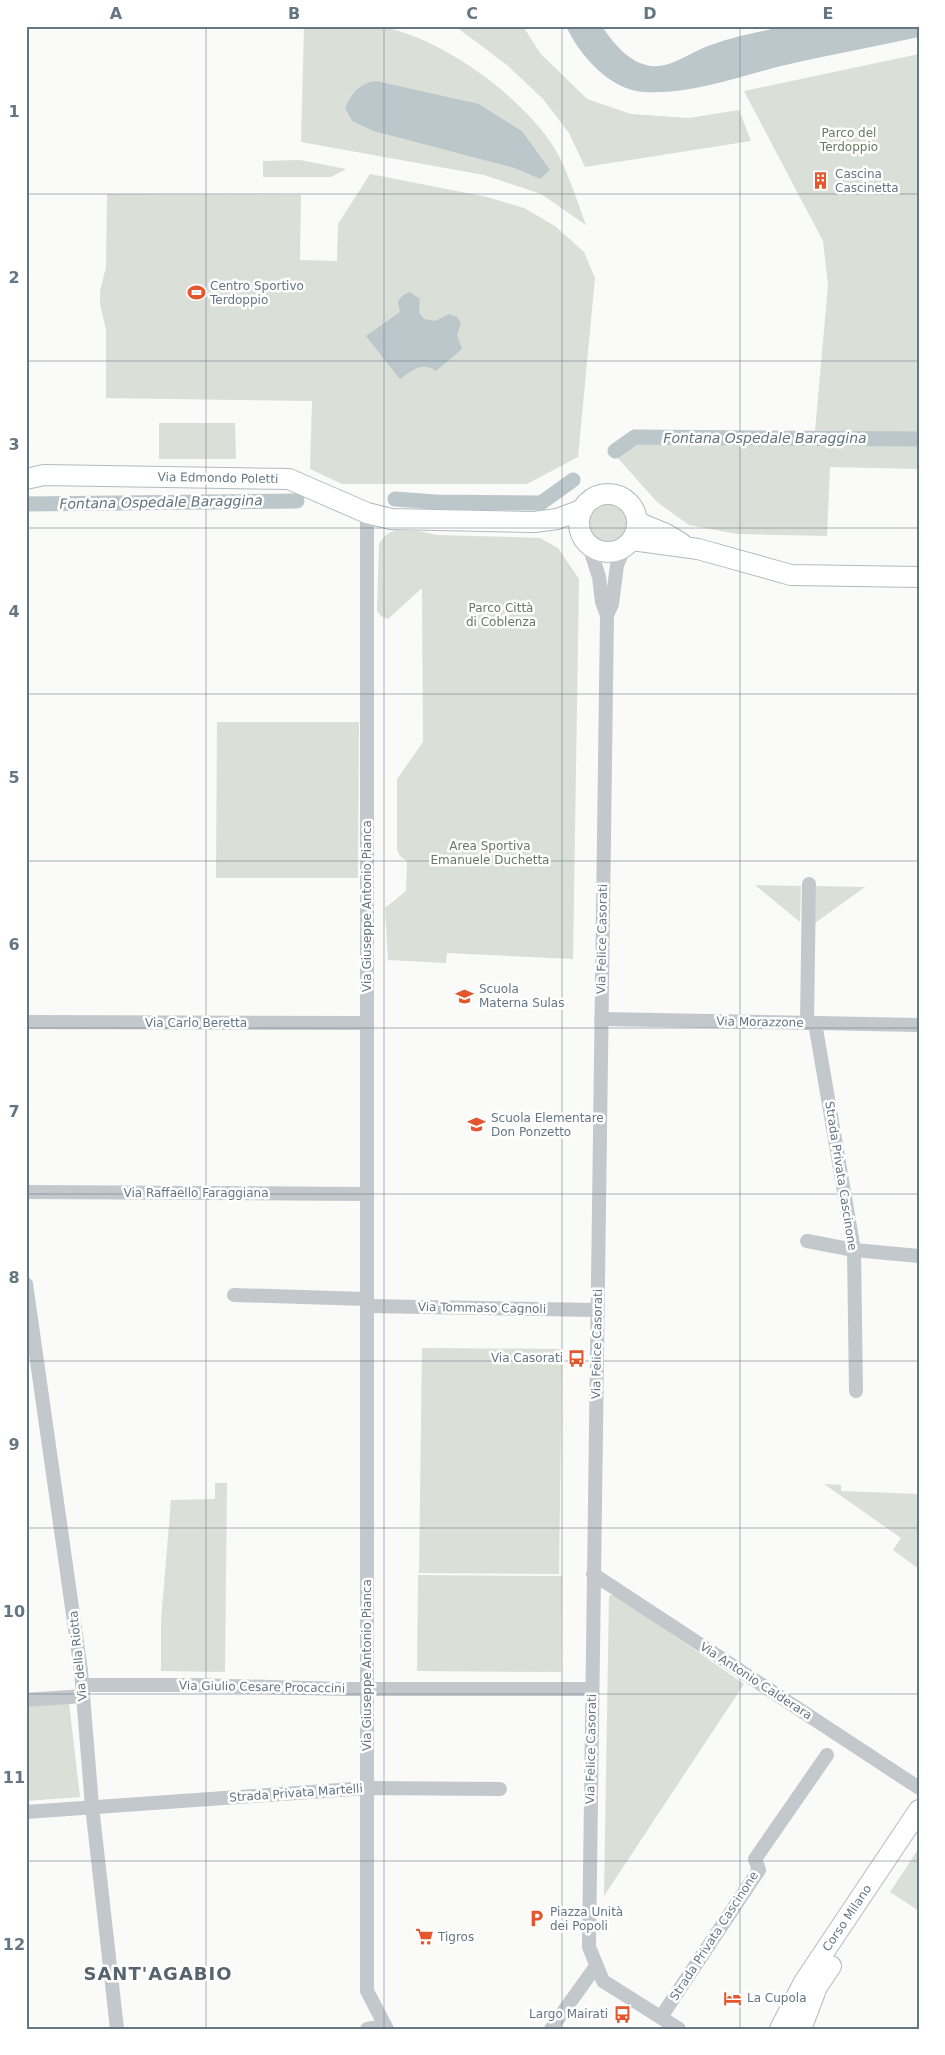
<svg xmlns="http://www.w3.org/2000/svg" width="945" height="2055" font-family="'DejaVu Sans',sans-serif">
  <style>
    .green { fill: #dadfd7; fill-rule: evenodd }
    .water { fill: #bbc7cb }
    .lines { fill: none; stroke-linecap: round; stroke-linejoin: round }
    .canal { stroke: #bbc7cb; stroke-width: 15 }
    .secondary-casing { stroke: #b3babf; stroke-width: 22 }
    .street { stroke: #c3c8cc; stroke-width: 14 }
    .secondary { stroke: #fff; stroke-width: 20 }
    .grid { fill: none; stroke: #657683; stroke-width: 1; stroke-opacity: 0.55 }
    .labels { text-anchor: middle; stroke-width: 5; stroke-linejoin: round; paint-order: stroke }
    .park-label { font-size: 12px; fill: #687a64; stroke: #fff }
    .poi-label { font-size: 12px; fill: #657683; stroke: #fff; text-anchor: start }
    .street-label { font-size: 12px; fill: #657683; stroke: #fff }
    .water-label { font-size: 14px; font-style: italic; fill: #60757c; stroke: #fff }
    .district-label { font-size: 18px; font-weight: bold; letter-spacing: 1px; fill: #57646e; stroke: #fff }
    .neatline { fill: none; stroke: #657683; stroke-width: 2 }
    .grid-label { font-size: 16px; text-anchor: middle; font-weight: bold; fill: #657683 }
  </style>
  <rect width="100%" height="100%" fill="#fafaf8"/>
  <g class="green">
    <path d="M 304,26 C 328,26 353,24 376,26 C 439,34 532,102 560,158 C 570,179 578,203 586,225 L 541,194 L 484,175 L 301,142 ZM 352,94 L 479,104 L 522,131 L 540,179 L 514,168 L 373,131 L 352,121 L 345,108 Z"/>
    <path d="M 455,26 L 523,26 L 540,53 L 587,99 L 631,114 L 689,118 L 739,110 L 751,141 L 585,167 L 569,133 L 543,99 L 507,65 Z"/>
    <path d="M 919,54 L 919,469 L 830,467 L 827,536 L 737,534 L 689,525 L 657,502 L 616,456 L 647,437 L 814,443 L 828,285 L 823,241 L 744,91 Z"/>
    <path d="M 300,160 L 346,169 L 331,177 L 263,177 L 263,161 Z"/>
    <path d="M 370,174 L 487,197 L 524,208 L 555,226 L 584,252 L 595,278 L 578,457 L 527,484 L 342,484 L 310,469 L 312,401 L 106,398 L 106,330 L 100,304 L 100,291 L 106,267 L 107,194 L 301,195 L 300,260 L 337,261 L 338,224 Z"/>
    <path d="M 159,423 L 235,423 L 236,459 L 159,459 Z"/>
    <circle cx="607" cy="522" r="23"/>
    <path d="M 395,530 L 419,531 L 438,535 L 540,538 L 558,548 L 579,579 L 573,959 L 447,953 L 446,963 L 388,960 L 385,908 L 406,891 L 407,861 L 400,856 L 397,850 L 397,779 L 423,742 L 422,588 L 388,619 L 381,616 L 377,611 L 379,543 L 386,535 Z"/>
    <path d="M 217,722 L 359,722 L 358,878 L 216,878 Z"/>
    <path d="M 755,885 L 801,886 L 800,922 Z"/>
    <path d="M 816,886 L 865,887 L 815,923 Z"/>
    <path d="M 422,1348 L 562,1349 L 559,1574 L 419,1573 Z"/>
    <path d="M 215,1483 L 227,1483 L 225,1672 L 161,1671 L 161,1620 L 171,1500 L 215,1499 Z"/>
    <path d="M 824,1484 L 841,1485 L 841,1491 L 919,1494 L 919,1569 L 893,1550 L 901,1538 Z"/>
    <path d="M 418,1575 L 562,1576 L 561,1672 L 417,1671 Z"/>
    <path d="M 614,1594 L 744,1684 L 604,1896 L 609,1596 Z"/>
    <path d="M 69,1703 L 80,1797 L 26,1801 L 26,1707 Z"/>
    <path d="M 919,1848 L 919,1911 L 890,1892 Z"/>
  </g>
  <g class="water">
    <path d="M 566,26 L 602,26 C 613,43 629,63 651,66 C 669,68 685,56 701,49 C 719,41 743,35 763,31 C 809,20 871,26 919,26 L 919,37 C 873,47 827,55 781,66 C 738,77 689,95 644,92 C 610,90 579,55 566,26 Z"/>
    <path d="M 376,81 L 479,104 L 522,131 L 550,170 L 540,179 L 514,168 L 373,131 L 352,121 L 345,108 C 351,93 360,83 376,81 Z"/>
    <path d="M 410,292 L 420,299 L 419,313 L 424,319 L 435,321 L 449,314 L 457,317 L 461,324 L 457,335 L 462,349 L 436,371 C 421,361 412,371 400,379 L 366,336 L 400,312 L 398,301 L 403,295 Z"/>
  </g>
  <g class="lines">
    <g class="canal">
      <path d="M 615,451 L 635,437 L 919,439"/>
      <path d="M 395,499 L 435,502 L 541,503 L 573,480"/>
      <path d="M 26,504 L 297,501"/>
    </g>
    <defs>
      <g id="secondary">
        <path d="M 26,479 L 44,475 L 289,479 L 367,513 L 391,519 L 534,522 L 557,519 L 581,510"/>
        <circle cx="608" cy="523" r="29"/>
        <path d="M 637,522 L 666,534 L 681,543"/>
        <path d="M 632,540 L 698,549 L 791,575 L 919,577"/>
        <path d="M 780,2029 L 804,1982 L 919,1810"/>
        <path d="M 801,2029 L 817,1987 L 831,1966"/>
      </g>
    </defs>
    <use href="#secondary" class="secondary-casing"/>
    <g class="street">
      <path d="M 367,513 L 367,1991 L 387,2029"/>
      <path d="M 589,546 L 599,577 L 602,602 L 607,615 L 589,1947 L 603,1981 L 679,2029"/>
      <path d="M 607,615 L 612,604 L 617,565 L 625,547"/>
      <path d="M 601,1019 L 919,1025"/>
      <path d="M 26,1022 L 367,1023"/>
      <path d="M 807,1023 L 809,884"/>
      <path d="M 815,1023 L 854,1250 L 856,1391"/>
      <path d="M 26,1192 L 367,1194"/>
      <path d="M 807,1241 L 854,1250 L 919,1256"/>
      <path d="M 26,1284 L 81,1671 L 92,1806 L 117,2029"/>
      <path d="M 234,1295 L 367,1299"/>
      <path d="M 367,1306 L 597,1310"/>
      <path d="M 593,1574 L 919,1788"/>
      <path d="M 82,1685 L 193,1685 L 343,1689 L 592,1689"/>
      <path d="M 26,1700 L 83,1696"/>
      <path d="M 26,1812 L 367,1788 L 500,1789"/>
      <path d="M 661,2017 L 759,1870 L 755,1859 L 827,1755"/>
      <path d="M 367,2029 L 385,2026"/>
      <path d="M 551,2029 L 596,1966"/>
    </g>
    <use href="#secondary" class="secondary"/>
  </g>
  <path class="grid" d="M 206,26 L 206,2029M 384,26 L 384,2029M 562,26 L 562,2029M 740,26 L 740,2029M 26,194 L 919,194M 26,361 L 919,361M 26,528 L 919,528M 26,694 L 919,694M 26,861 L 919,861M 26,1028 L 919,1028M 26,1194 L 919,1194M 26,1361 L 919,1361M 26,1528 L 919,1528M 26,1694 L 919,1694M 26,1861 L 919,1861"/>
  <defs>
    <symbol id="building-bare" viewBox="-9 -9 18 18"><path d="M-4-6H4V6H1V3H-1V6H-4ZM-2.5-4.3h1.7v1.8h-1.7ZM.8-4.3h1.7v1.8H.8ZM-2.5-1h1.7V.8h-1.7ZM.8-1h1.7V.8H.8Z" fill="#e4572e" stroke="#fff" stroke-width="2.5" paint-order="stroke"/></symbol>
    <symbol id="stadium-bare" viewBox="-9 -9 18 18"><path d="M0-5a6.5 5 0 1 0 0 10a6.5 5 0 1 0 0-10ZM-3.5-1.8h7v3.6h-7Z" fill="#e4572e" stroke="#fff" stroke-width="2.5" paint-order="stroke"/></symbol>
    <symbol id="school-bare" viewBox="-9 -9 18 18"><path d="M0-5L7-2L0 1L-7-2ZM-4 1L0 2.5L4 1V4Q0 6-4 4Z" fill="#e4572e" stroke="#fff" stroke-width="2.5" paint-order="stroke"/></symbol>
    <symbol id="bus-bare" viewBox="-9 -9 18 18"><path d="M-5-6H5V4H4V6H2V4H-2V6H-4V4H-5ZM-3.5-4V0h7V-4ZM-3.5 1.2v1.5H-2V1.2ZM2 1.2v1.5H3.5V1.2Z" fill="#e4572e" stroke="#fff" stroke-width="2.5" paint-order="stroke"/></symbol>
    <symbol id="parking-bare" viewBox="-9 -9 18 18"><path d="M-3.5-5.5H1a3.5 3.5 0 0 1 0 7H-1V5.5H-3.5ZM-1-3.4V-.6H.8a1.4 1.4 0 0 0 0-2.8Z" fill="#e4572e" stroke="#fff" stroke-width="2.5" paint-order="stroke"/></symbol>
    <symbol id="supermarket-bare" viewBox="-9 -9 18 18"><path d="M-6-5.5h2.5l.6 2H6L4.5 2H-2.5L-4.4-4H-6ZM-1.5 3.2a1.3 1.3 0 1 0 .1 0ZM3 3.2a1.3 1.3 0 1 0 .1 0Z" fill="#e4572e" stroke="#fff" stroke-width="2.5" paint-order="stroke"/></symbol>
    <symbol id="hotel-bare" viewBox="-9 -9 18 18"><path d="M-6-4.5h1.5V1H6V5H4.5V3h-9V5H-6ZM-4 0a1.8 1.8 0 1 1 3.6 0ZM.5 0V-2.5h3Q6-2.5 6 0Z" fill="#e4572e" stroke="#fff" stroke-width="2.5" paint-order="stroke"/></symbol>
  </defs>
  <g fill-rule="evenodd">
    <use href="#building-bare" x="808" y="168" width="25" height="25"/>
    <use href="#stadium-bare" x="184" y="280" width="25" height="25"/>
    <use href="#school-bare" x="452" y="984" width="25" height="25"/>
    <use href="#school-bare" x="464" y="1112" width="25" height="25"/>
    <use href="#bus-bare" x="564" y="1346" width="25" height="25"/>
    <use href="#parking-bare" x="524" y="1906" width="25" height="25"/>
    <use href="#supermarket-bare" x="412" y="1924" width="25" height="25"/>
    <use href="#hotel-bare" x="720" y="1986" width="25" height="25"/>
    <use href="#bus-bare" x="610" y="2002" width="25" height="25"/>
  </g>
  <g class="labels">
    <g class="park-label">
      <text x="849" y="137">Parco del<tspan x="849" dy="14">Terdoppio</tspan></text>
      <text x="501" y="612">Parco Città<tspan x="501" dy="14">di Coblenza</tspan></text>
      <text x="490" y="850">Area Sportiva<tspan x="490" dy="14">Emanuele Duchetta</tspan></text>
    </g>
    <g class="poi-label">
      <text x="835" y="178">Cascina<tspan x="835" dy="14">Cascinetta</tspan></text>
      <text x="210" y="290">Centro Sportivo<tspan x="210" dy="14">Terdoppio</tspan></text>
      <text x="479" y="993">Scuola<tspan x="479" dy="14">Materna Sulas</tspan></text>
      <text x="491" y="1122">Scuola Elementare<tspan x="491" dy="14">Don Ponzetto</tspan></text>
      <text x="563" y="1362" text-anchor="end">Via Casorati</text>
      <text x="550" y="1916">Piazza Unità<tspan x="550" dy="14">dei Popoli</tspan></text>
      <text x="438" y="1941">Tigros</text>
      <text x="747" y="2002">La Cupola</text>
      <text x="608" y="2018" text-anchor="end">Largo Mairati</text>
    </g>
    <g class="street-label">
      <text transform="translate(218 478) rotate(1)" y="4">Via Edmondo Poletti</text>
      <text transform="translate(367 906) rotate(-90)" y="4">Via Giuseppe Antonio Pianca</text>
      <text transform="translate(602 939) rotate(-89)" y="4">Via Felice Casorati</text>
      <text transform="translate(760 1022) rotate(1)" y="4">Via Morazzone</text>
      <text x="196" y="1027">Via Carlo Beretta</text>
      <text transform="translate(841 1176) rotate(81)" y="4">Strada Privata Cascinone</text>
      <text x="196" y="1197">Via Raffaello Faraggiana</text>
      <text transform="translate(482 1308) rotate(1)" y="4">Via Tommaso Cagnoli</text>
      <text transform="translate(597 1344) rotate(-89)" y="4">Via Felice Casorati</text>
      <text transform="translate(78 1656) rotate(-96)" y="4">Via della Riotta</text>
      <text transform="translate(367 1665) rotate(-90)" y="4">Via Giuseppe Antonio Pianca</text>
      <text transform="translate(756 1681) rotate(33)" y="4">Via Antonio Calderara</text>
      <text transform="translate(262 1687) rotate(1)" y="4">Via Giulio Cesare Procaccini</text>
      <text transform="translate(591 1749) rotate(-89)" y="4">Via Felice Casorati</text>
      <text transform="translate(296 1793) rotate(-4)" y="4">Strada Privata Martelli</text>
      <text transform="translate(847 1918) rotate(-56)" y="4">Corso Milano</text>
      <text transform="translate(714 1936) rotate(-57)" y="4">Strada Privata Cascinone</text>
    </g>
    <g class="water-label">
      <text x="765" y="443">Fontana Ospedale Baraggina</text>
      <text transform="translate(161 502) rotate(-1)" y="5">Fontana Ospedale Baraggina</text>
    </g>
    <g class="district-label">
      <text x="158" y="1980">SANT'AGABIO</text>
    </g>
  </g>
  <rect width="945" height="2055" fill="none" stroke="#ffffff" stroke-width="55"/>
  <rect x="28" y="28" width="890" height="2000" class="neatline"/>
  <g class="grid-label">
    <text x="116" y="19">A</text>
    <text x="294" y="19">B</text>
    <text x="472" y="19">C</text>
    <text x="650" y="19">D</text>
    <text x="828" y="19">E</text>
    <text x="14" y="117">1</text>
    <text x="14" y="283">2</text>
    <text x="14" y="450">3</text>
    <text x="14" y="617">4</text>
    <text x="14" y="783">5</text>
    <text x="14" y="950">6</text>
    <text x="14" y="1117">7</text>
    <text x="14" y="1283">8</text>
    <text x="14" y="1450">9</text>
    <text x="14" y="1617">10</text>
    <text x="14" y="1783">11</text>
    <text x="14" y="1950">12</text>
  </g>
</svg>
